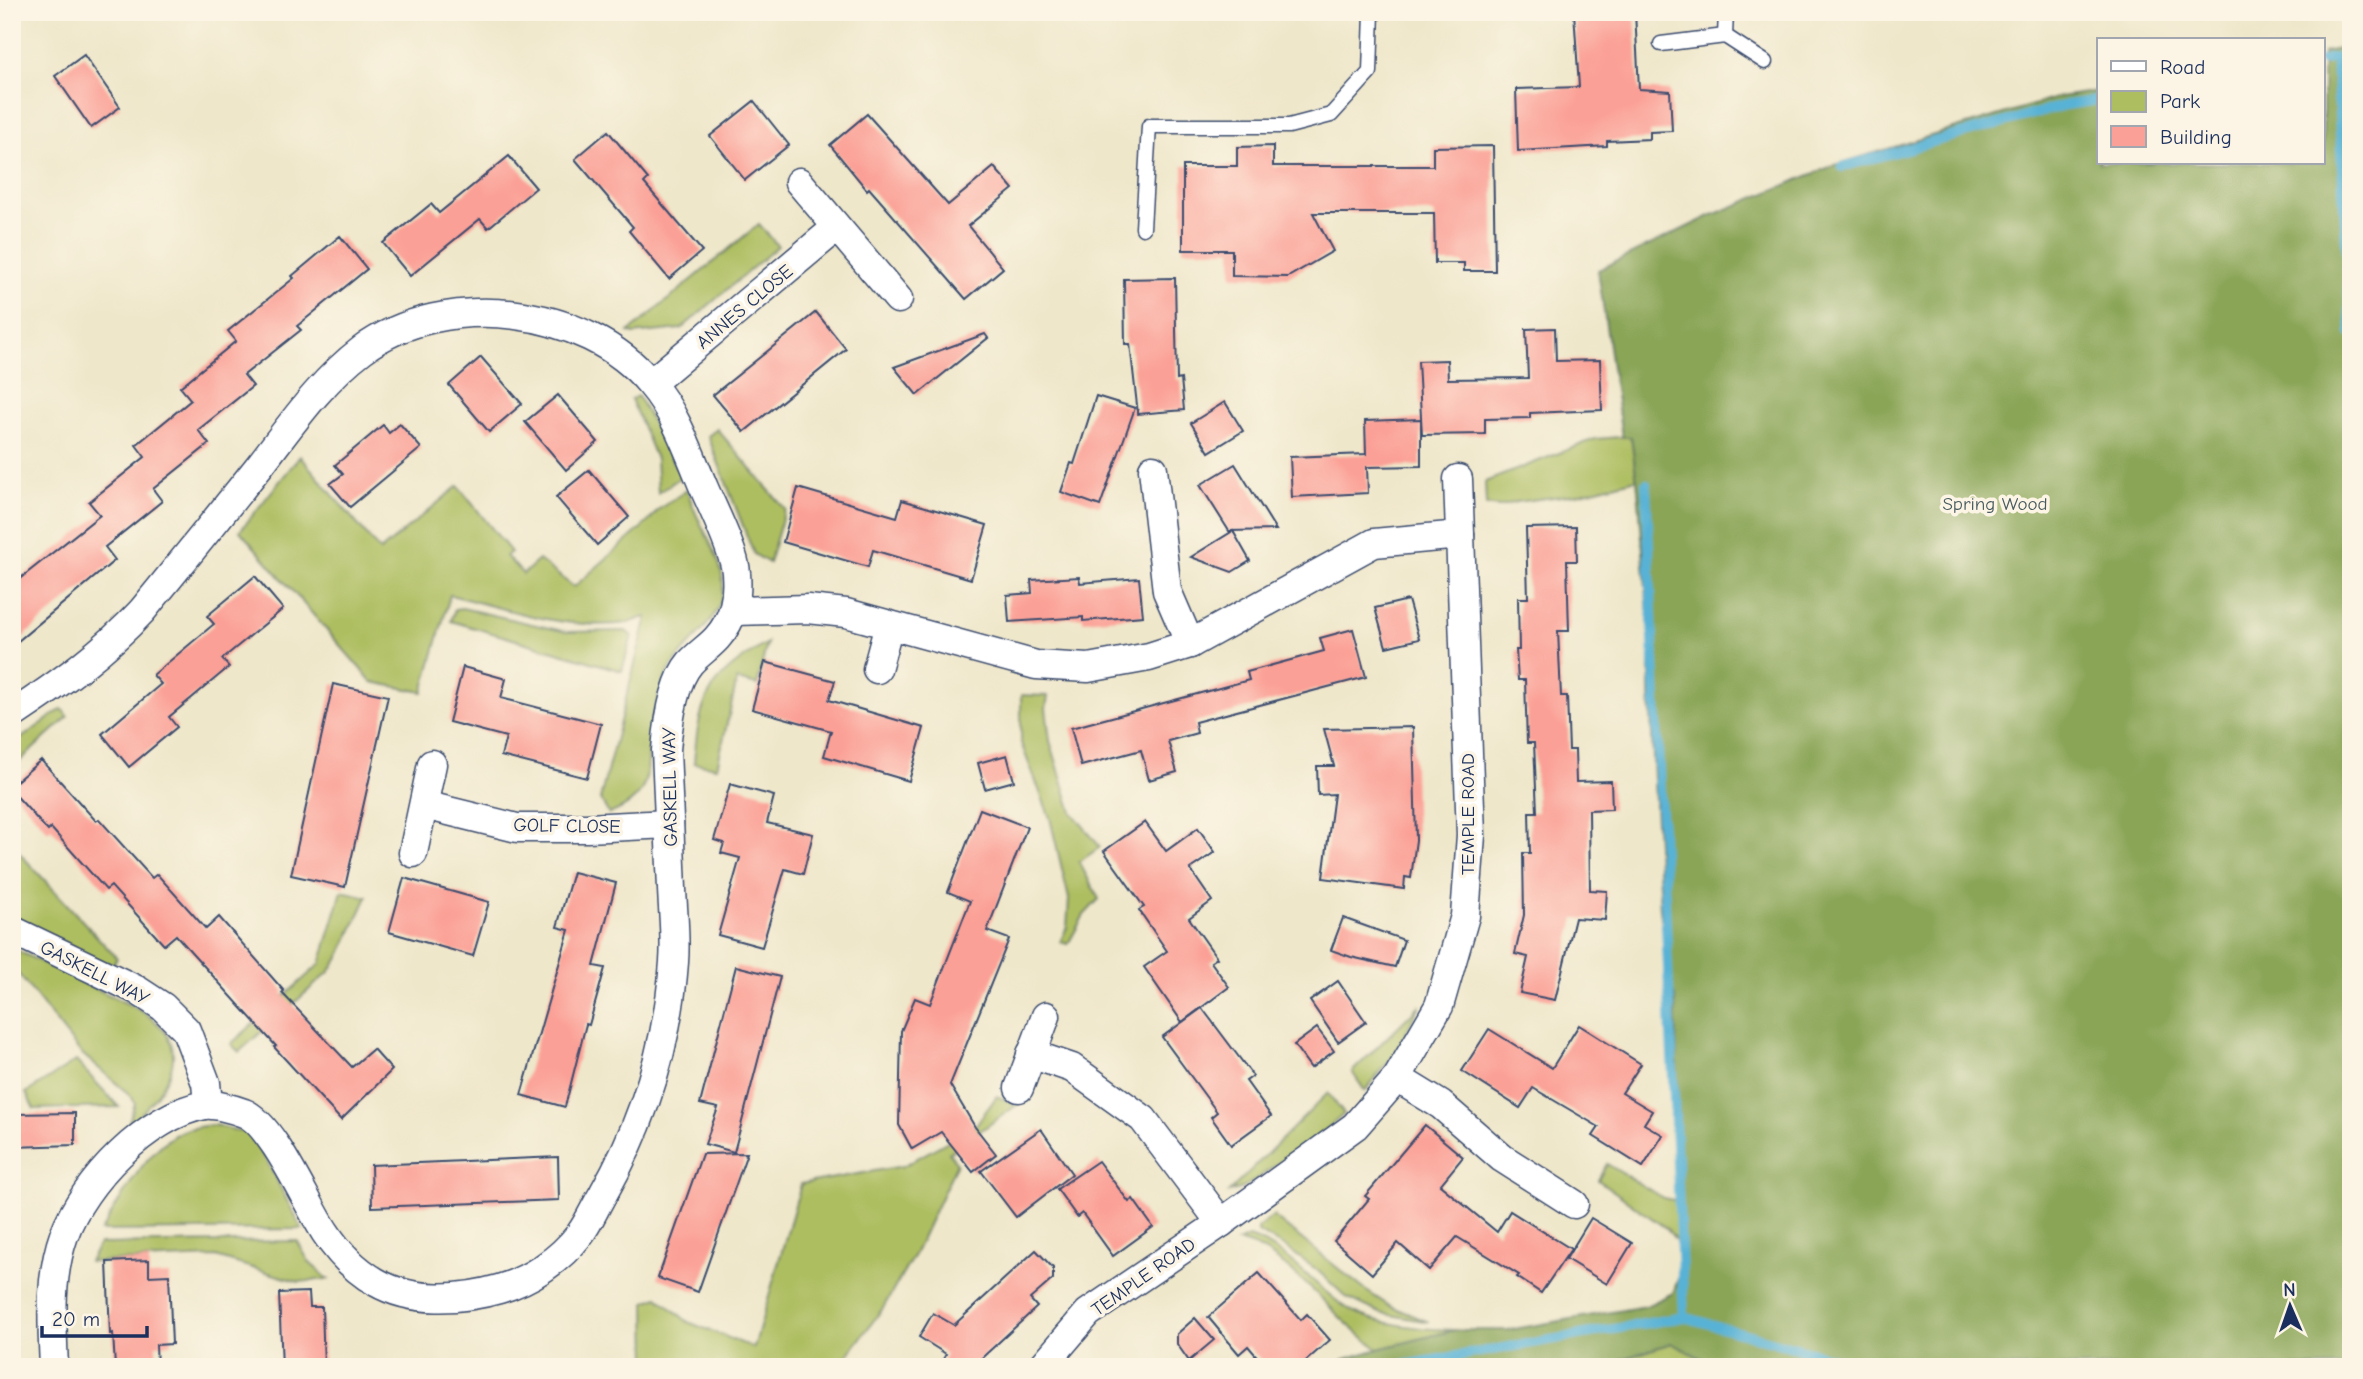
<svg xmlns="http://www.w3.org/2000/svg" width="2363" height="1379" font-family="'Comic Neue',sans-serif">
  <style>
    .green { fill: #adbe61; stroke: #647660; stroke-width: 2 }
    .forest { fill: #8aa557; stroke: #526a5a; stroke-width: 2 }
    .lines { fill: none; stroke-linecap: round; stroke-linejoin: round }
    .stream { stroke: #58b2d5; stroke-width: 10 }
    .building { fill: #fba096 }
    .service-casing { stroke: #3b4b6e; stroke-width: 17 }
    .minor-casing { stroke: #3b4b6e; stroke-width: 31 }
    .service { stroke: #fff; stroke-width: 14 }
    .minor { stroke: #fff; stroke-width: 28 }
    .labels { text-anchor: middle; stroke-width: 7; stroke-linejoin: round; paint-order: stroke }
    .street-label { font-size: 19px; fill: #1b2f5e; stroke: #fcf5e5 }
    .park-label { font-size: 19px; fill: #475a5f; stroke: #fcf5e5 }
  </style>
  <rect width="100%" height="100%" fill="#fcf5e5"/>
  <filter id="ink" filterUnits="userSpaceOnUse"><feTurbulence type="fractalNoise" baseFrequency=".0143" numOctaves="2"/><feDisplacementMap in="SourceGraphic" scale="14" xChannelSelector="R" yChannelSelector="G"/><feConvolveMatrix kernelMatrix="1 2 1 2 8 2 1 2 1" color-interpolation-filters="sRGB"/></filter>
  <filter id="wash" filterUnits="userSpaceOnUse"><feTurbulence type="fractalNoise" baseFrequency=".00686" numOctaves="4" result="noise"/><feDisplacementMap in="SourceGraphic" scale="28" xChannelSelector="R" yChannelSelector="G"/><feGaussianBlur stdDeviation="1.57" result="paint"/><feColorMatrix in="noise" values="0 0 0 0 0 0 0 0 0 0 0 0 0 0 0 0 0 1.4 0 .05"/><feComposite in="paint" operator="in"/></filter>
  <g filter="url(#wash)">
    <rect width="100%" height="100%" fill="#efe7ca"/>
    <g class="green">
      <path d="M 759,224 L 778,246 L 681,329 L 633,334 L 629,332 Z"/>
      <path d="M 638,396 L 681,477 L 658,493 L 656,459 L 631,399 Z"/>
      <path d="M 717,429 L 785,509 L 769,563 L 754,554 L 708,436 Z"/>
      <path d="M 1631,436 L 1637,479 L 1577,494 L 1516,502 L 1499,507 L 1486,505 L 1485,482 L 1595,439 Z"/>
      <path d="M 300,456 L 380,551 L 458,486 L 511,552 L 506,556 L 523,574 L 539,560 L 574,587 L 648,522 L 659,509 L 687,490 C 691,500 694,511 699,520 C 709,542 722,560 723,585 C 724,625 675,647 663,684 C 659,697 653,711 651,725 C 644,765 659,795 609,814 L 600,799 L 647,617 C 640,618 633,622 627,623 C 567,631 507,609 450,595 L 423,692 L 372,682 L 240,531 Z"/>
      <path d="M 462,608 L 567,632 L 626,631 L 632,636 L 622,671 L 451,621 L 455,609 Z"/>
      <path d="M 767,643 L 757,685 L 737,680 L 717,767 L 694,763 C 699,695 710,678 767,643 Z"/>
      <path d="M 1021,695 L 1048,696 L 1046,708 L 1050,741 L 1072,812 L 1100,847 L 1079,862 L 1099,899 L 1084,915 L 1068,944 L 1060,942 L 1067,927 L 1069,899 L 1050,818 L 1021,743 Z"/>
      <path d="M 62,709 L 68,717 L 12,768 L 12,745 Z"/>
      <path d="M 12,845 L 117,958 L 111,967 L 12,917 Z"/>
      <path d="M 342,891 L 367,897 L 339,958 L 329,972 L 239,1052 L 231,1044 L 320,964 Z"/>
      <path d="M 12,948 L 134,1007 C 203,1044 168,1087 127,1128 L 135,1103 L 131,1096 L 80,1052 L 12,966 Z"/>
      <path d="M 1420,1005 L 1395,1054 L 1365,1091 L 1352,1072 Z"/>
      <path d="M 76,1061 L 119,1107 L 34,1109 L 26,1093 Z"/>
      <path d="M 1328,1093 L 1344,1114 L 1320,1135 L 1243,1188 L 1229,1192 Z"/>
      <path d="M 997,1096 L 1017,1105 L 949,1153 L 957,1163 L 915,1253 L 883,1308 L 839,1367 L 647,1367 L 646,1302 L 658,1297 L 688,1322 L 754,1348 L 801,1184 L 903,1166 L 975,1126 Z"/>
      <path d="M 214,1125 L 247,1133 L 265,1158 L 302,1229 L 101,1231 C 121,1199 147,1147 182,1131 C 193,1127 203,1126 214,1125 Z"/>
      <path d="M 1607,1164 L 1663,1198 L 1679,1201 L 1682,1248 L 1667,1229 L 1598,1180 Z"/>
      <path d="M 1273,1216 L 1365,1290 L 1388,1305 L 1429,1322 L 1380,1313 L 1346,1297 L 1317,1270 L 1285,1247 L 1258,1232 L 1258,1228 Z"/>
      <path d="M 1249,1237 C 1285,1248 1311,1282 1341,1304 C 1369,1325 1421,1329 1455,1330 L 1379,1349 C 1370,1342 1361,1336 1353,1329 C 1324,1304 1277,1246 1238,1242 Z"/>
      <path d="M 297,1241 L 310,1263 L 328,1279 L 299,1282 L 216,1257 L 89,1262 L 99,1244 Z"/>
      <path d="M 1671,1343 L 1719,1367 L 1622,1367 L 1619,1361 Z"/>
    </g>
    <path class="forest" d="M 2344,48 L 2351,220 L 2351,1367 L 1719,1367 L 1671,1343 L 1620,1360 L 1622,1367 L 1332,1367 L 1345,1359 L 1379,1349 L 1455,1330 L 1508,1330 L 1646,1306 L 1673,1293 L 1678,1279 L 1682,1248 L 1675,997 L 1671,987 L 1660,909 L 1650,691 L 1650,638 L 1638,489 L 1631,437 L 1622,437 L 1598,270 L 1710,216 L 1832,166 L 2059,97 L 2099,91 L 2099,163 L 2323,163 L 2323,52 Z"/>
    <g class="lines">
      <g class="stream">
        <path d="M 2323,60 L 2336,58 L 2351,333"/>
        <path d="M 1842,167 L 2066,105 L 2099,100"/>
        <path d="M 1646,484 L 1684,1317"/>
        <path d="M 1393,1367 L 1684,1317 L 1865,1367"/>
      </g>
    </g>
    <g id="blocks">
      <g class="building">
        <path d="M 1574,12 L 1635,12 L 1639,89 L 1670,91 L 1672,131 L 1650,132 L 1650,139 L 1607,141 L 1607,146 L 1518,151 L 1516,89 L 1579,87 Z"/>
        <path d="M 84,55 L 120,107 L 91,128 L 55,76 Z"/>
        <path d="M 754,101 L 789,145 L 745,180 L 710,136 Z"/>
        <path d="M 867,114 L 948,205 L 994,167 L 1013,189 L 968,226 L 1003,268 L 966,299 L 869,188 L 867,190 L 830,145 Z"/>
        <path d="M 608,131 L 648,179 L 644,183 L 702,251 L 669,279 L 629,231 L 633,227 L 575,159 Z"/>
        <path d="M 1273,146 L 1273,166 L 1433,166 L 1433,147 L 1493,146 L 1495,271 L 1464,271 L 1464,263 L 1435,263 L 1434,213 L 1313,213 L 1333,251 L 1288,277 L 1232,276 L 1232,250 L 1183,250 L 1183,166 L 1237,166 L 1237,147 Z"/>
        <path d="M 509,156 L 536,188 L 488,228 L 480,219 L 410,276 L 383,243 L 431,204 L 439,213 Z"/>
        <path d="M 340,236 L 367,269 L 297,326 L 301,330 L 244,375 L 253,386 L 198,430 L 209,444 L 153,489 L 162,501 L 105,547 L 115,560 L 12,646 L 12,585 L 100,515 L 89,502 L 145,457 L 136,445 L 191,400 L 180,387 L 236,341 L 228,331 L 294,278 L 292,276 Z"/>
        <path d="M 1175,278 L 1177,380 L 1181,379 L 1184,410 L 1138,414 L 1130,344 L 1125,344 L 1124,279 Z"/>
        <path d="M 816,312 L 846,349 L 744,432 L 713,395 Z"/>
        <path d="M 1555,328 L 1556,361 L 1600,360 L 1602,410 L 1530,413 L 1530,418 L 1485,419 L 1485,434 L 1422,435 L 1418,361 L 1447,360 L 1448,379 L 1528,378 L 1526,329 Z"/>
        <path d="M 985,334 L 988,338 L 917,395 L 894,367 Z"/>
        <path d="M 481,357 L 522,404 L 489,432 L 449,385 Z"/>
        <path d="M 558,395 L 598,442 L 566,470 L 525,422 Z"/>
        <path d="M 1096,396 L 1135,408 L 1100,506 L 1061,492 L 1071,463 L 1074,464 Z"/>
        <path d="M 1225,402 L 1243,431 L 1209,452 L 1191,423 Z"/>
        <path d="M 1421,419 L 1421,466 L 1367,467 L 1368,493 L 1292,497 L 1290,457 L 1366,454 L 1365,421 Z"/>
        <path d="M 400,424 L 421,448 L 350,507 L 330,484 L 343,474 L 335,465 L 383,425 L 389,433 Z"/>
        <path d="M 1235,464 L 1276,530 L 1229,531 L 1200,485 Z"/>
        <path d="M 589,470 L 629,517 L 597,545 L 556,497 Z"/>
        <path d="M 798,488 L 897,517 L 902,500 L 987,525 L 971,579 L 873,550 L 868,567 L 783,542 Z"/>
        <path d="M 1576,527 L 1577,561 L 1567,561 L 1569,631 L 1558,631 L 1561,696 L 1567,696 L 1569,750 L 1575,750 L 1576,782 L 1611,781 L 1612,809 L 1589,810 L 1590,890 L 1607,891 L 1605,920 L 1575,918 L 1555,1000 L 1520,993 L 1528,957 L 1515,954 L 1524,915 L 1523,853 L 1530,853 L 1529,812 L 1537,812 L 1534,743 L 1527,743 L 1525,680 L 1518,680 L 1516,650 L 1519,650 L 1518,598 L 1528,598 L 1526,528 Z"/>
        <path d="M 1233,531 L 1250,561 L 1232,572 L 1191,557 Z"/>
        <path d="M 255,576 L 283,609 L 222,659 L 229,667 L 169,717 L 177,727 L 129,767 L 102,734 L 161,684 L 153,675 L 214,624 L 207,616 Z"/>
        <path d="M 1079,577 L 1080,583 L 1139,578 L 1143,616 L 1083,621 L 1083,617 L 1009,622 L 1007,595 L 1032,593 L 1031,580 Z"/>
        <path d="M 1408,600 L 1419,639 L 1386,647 L 1375,608 Z"/>
        <path d="M 1353,629 L 1366,677 L 1195,722 L 1197,733 L 1168,741 L 1177,772 L 1149,780 L 1141,750 L 1081,766 L 1071,728 L 1249,680 L 1247,672 L 1324,651 L 1320,638 Z"/>
        <path d="M 765,662 L 835,681 L 829,700 L 924,728 L 909,781 L 824,756 L 831,731 L 752,709 Z"/>
        <path d="M 463,667 L 506,679 L 501,698 L 601,724 L 587,778 L 501,756 L 506,737 L 449,722 Z"/>
        <path d="M 333,684 L 388,696 L 345,887 L 291,875 Z"/>
        <path d="M 1413,727 L 1416,840 L 1411,878 L 1405,877 L 1404,889 L 1323,878 L 1334,794 L 1318,795 L 1317,766 L 1334,766 L 1324,729 Z"/>
        <path d="M 1007,755 L 1014,781 L 985,789 L 978,763 Z"/>
        <path d="M 41,760 L 96,821 L 99,819 L 152,878 L 157,874 L 206,929 L 219,917 L 284,991 L 282,993 L 352,1067 L 373,1049 L 392,1070 L 341,1120 L 274,1047 L 276,1046 L 176,935 L 164,945 L 111,886 L 106,890 L 51,828 L 48,831 L 12,791 L 12,785 Z"/>
        <path d="M 730,784 L 774,796 L 767,823 L 813,834 L 803,874 L 785,869 L 762,947 L 718,935 L 740,858 L 721,853 L 724,843 L 714,840 Z"/>
        <path d="M 980,809 L 1027,827 L 987,931 L 1009,939 L 950,1085 L 975,1127 L 996,1154 L 973,1172 L 941,1132 L 912,1149 L 899,1125 L 901,1031 L 915,998 L 930,1004 L 970,901 L 948,892 Z"/>
        <path d="M 1145,822 L 1166,851 L 1198,828 L 1215,852 L 1190,869 L 1212,901 L 1189,918 L 1217,958 L 1211,962 L 1229,987 L 1182,1022 L 1144,967 L 1167,951 L 1139,910 L 1144,907 L 1104,851 Z"/>
        <path d="M 573,872 L 616,883 L 594,966 L 605,968 L 589,1025 L 586,1024 L 565,1107 L 521,1095 L 569,930 L 557,927 Z"/>
        <path d="M 404,878 L 489,902 L 473,956 L 389,932 Z"/>
        <path d="M 1343,918 L 1404,940 L 1395,967 L 1351,957 L 1331,950 Z"/>
        <path d="M 736,966 L 780,977 L 734,1152 L 705,1144 L 718,1108 L 700,1104 Z"/>
        <path d="M 1338,981 L 1366,1022 L 1338,1042 L 1310,1001 Z"/>
        <path d="M 1202,1008 L 1253,1076 L 1246,1081 L 1271,1116 L 1231,1145 L 1211,1117 L 1217,1112 L 1162,1037 Z"/>
        <path d="M 1579,1025 L 1641,1064 L 1622,1093 L 1652,1111 L 1644,1124 L 1663,1135 L 1643,1167 L 1593,1136 L 1599,1127 L 1533,1088 L 1520,1108 L 1462,1071 L 1489,1029 L 1552,1068 Z"/>
        <path d="M 1317,1028 L 1334,1051 L 1311,1068 L 1294,1045 Z"/>
        <path d="M 75,1113 L 75,1145 L 12,1147 L 12,1114 Z"/>
        <path d="M 1425,1125 L 1463,1157 L 1440,1185 L 1497,1232 L 1510,1211 L 1571,1249 L 1541,1293 L 1517,1277 L 1519,1275 L 1457,1237 L 1429,1270 L 1398,1243 L 1372,1274 L 1334,1241 L 1369,1199 L 1365,1196 Z"/>
        <path d="M 1041,1129 L 1072,1174 L 1016,1217 L 981,1171 Z"/>
        <path d="M 747,1153 L 698,1292 L 658,1278 L 702,1154 Z"/>
        <path d="M 558,1157 L 559,1200 L 372,1207 L 371,1165 Z"/>
        <path d="M 1098,1161 L 1129,1202 L 1133,1199 L 1153,1227 L 1113,1256 L 1082,1213 L 1077,1217 L 1057,1189 Z"/>
        <path d="M 1591,1218 L 1632,1243 L 1607,1284 L 1566,1259 Z"/>
        <path d="M 1036,1250 L 1053,1268 L 1053,1279 L 1030,1299 L 1037,1307 L 972,1367 L 939,1367 L 946,1354 L 919,1337 L 933,1313 L 954,1325 Z"/>
        <path d="M 149,1260 L 149,1276 L 169,1275 L 172,1344 L 156,1345 L 157,1367 L 115,1367 L 113,1333 L 110,1334 L 107,1262 Z"/>
        <path d="M 1259,1273 L 1301,1320 L 1307,1314 L 1330,1340 L 1299,1367 L 1266,1367 L 1248,1346 L 1239,1354 L 1208,1317 Z"/>
        <path d="M 309,1292 L 310,1307 L 322,1307 L 324,1367 L 282,1367 L 279,1293 Z"/>
        <path d="M 1195,1318 L 1214,1340 L 1189,1361 L 1177,1344 L 1177,1334 Z"/>
      </g>
    </g>
  </g>
  <g filter="url(#ink)">
    <use href="#blocks" fill-opacity="0" stroke="#3b4b6e" stroke-width="2"/>
    <g class="lines">
      <defs>
        <g id="service">
          <path d="M 1725,36 L 1726,12"/>
          <path d="M 1661,44 L 1725,36 L 1765,62"/>
          <path d="M 1143,228 L 1149,126 L 1289,126 L 1331,115 L 1370,72 L 1372,12"/>
        </g>
        <g id="minor">
          <path d="M 799,182 L 898,299"/>
          <path d="M 651,383 L 836,228"/>
          <path d="M 1153,469 L 1167,591 L 1190,644"/>
          <path d="M 734,611 L 808,609 L 846,613 L 1036,665 L 1088,668 L 1149,657 L 1190,644 L 1374,543 L 1460,535"/>
          <path d="M 877,669 L 889,625"/>
          <path d="M 12,715 C 59,684 104,652 142,611 C 181,563 221,514 260,465 C 291,425 321,381 362,350 C 444,289 586,305 651,384 C 676,413 689,453 704,488 C 713,509 735,553 736,573 C 738,598 734,619 717,638 C 709,647 698,654 690,663 C 673,683 668,725 666,750 C 668,796 670,843 672,889 C 673,913 676,938 674,962 C 668,1044 644,1122 603,1194 C 595,1207 589,1222 580,1234 C 560,1260 530,1280 499,1289 C 461,1300 412,1303 376,1282 C 355,1270 338,1252 325,1232 C 307,1205 272,1123 244,1113 C 234,1109 215,1104 205,1105 C 148,1115 83,1182 64,1235 C 49,1277 52,1323 54,1367"/>
          <path d="M 424,805 L 517,828 L 587,828 L 669,824"/>
          <path d="M 413,853 L 432,764"/>
          <path d="M 12,930 L 137,990 L 163,1007 L 186,1030 L 206,1083 L 208,1104"/>
          <path d="M 1031,1054 L 1072,1068 L 1143,1119 L 1221,1223"/>
          <path d="M 1397,1078 L 1441,1105 L 1502,1158 L 1574,1204"/>
          <path d="M 1019,1088 L 1046,1016"/>
          <path d="M 1042,1367 L 1088,1313 L 1221,1223 L 1355,1126 L 1397,1078 L 1439,1006 L 1465,916 L 1471,835 L 1458,479"/>
        </g>
      </defs>
      <use href="#service" class="service-casing"/>
      <use href="#minor" class="minor-casing"/>
      <use href="#service" class="service"/>
      <use href="#minor" class="minor"/>
    </g>
  </g>
  <g class="labels">
    <g class="street-label">
      <text transform="translate(744 306) rotate(-40)" y="7">ANNES CLOSE</text>
      <text transform="translate(669 787) rotate(-91)" y="7">GASKELL WAY</text>
      <text transform="translate(1467 814) rotate(-90)" y="7">TEMPLE ROAD</text>
      <text transform="translate(567 825) rotate(1)" y="7">GOLF CLOSE</text>
      <text transform="translate(95 972) rotate(27)" y="7">GASKELL WAY</text>
      <text transform="translate(1143 1276) rotate(-35)" y="7">TEMPLE ROAD</text>
    </g>
    <g class="park-label">
      <text x="1995" y="510">Spring Wood</text>
    </g>
  </g>
  <rect width="2363" height="1379" fill="none" stroke="#fcf5e5" stroke-width="42"/>
  <rect x="2097" y="38" width="228" height="126" fill="#fcf5e5" stroke="#a2a6af" stroke-width="2"/>
  <rect x="2111" y="61" width="35" height="10" fill="#ffffff" stroke="#a2a6af" stroke-width="2"/>
  <text x="2160" y="74" font-size="21" fill="#1b2f5e">Road</text>
  <rect x="2111" y="91" width="35" height="21" fill="#adbe61" stroke="#a2a6af" stroke-width="2"/>
  <text x="2160" y="108" font-size="21" fill="#1b2f5e">Park</text>
  <rect x="2111" y="126" width="35" height="21" fill="#fba096" stroke="#a2a6af" stroke-width="2"/>
  <text x="2160" y="144" font-size="21" fill="#1b2f5e">Building</text>
  <g transform="translate(2290 1306) rotate(358)" stroke="#fcf5e5" stroke-width="5" paint-order="stroke">
  <path d="M0-5L12 26L0 18L-12 26Z" fill="#1b2f5e"/>
  <text y="-10" font-size="19" font-weight="bold" text-anchor="middle" fill="#1b2f5e">N</text>
  </g>
  <path d="M42 1326v10h105v-10" fill="none" stroke="#1b2f5e" stroke-width="3.5"/>
  <text x="52" y="1326" font-size="21" fill="#1b2f5e" stroke="#fcf5e5" stroke-width="5" paint-order="stroke">20 m</text>
</svg>
